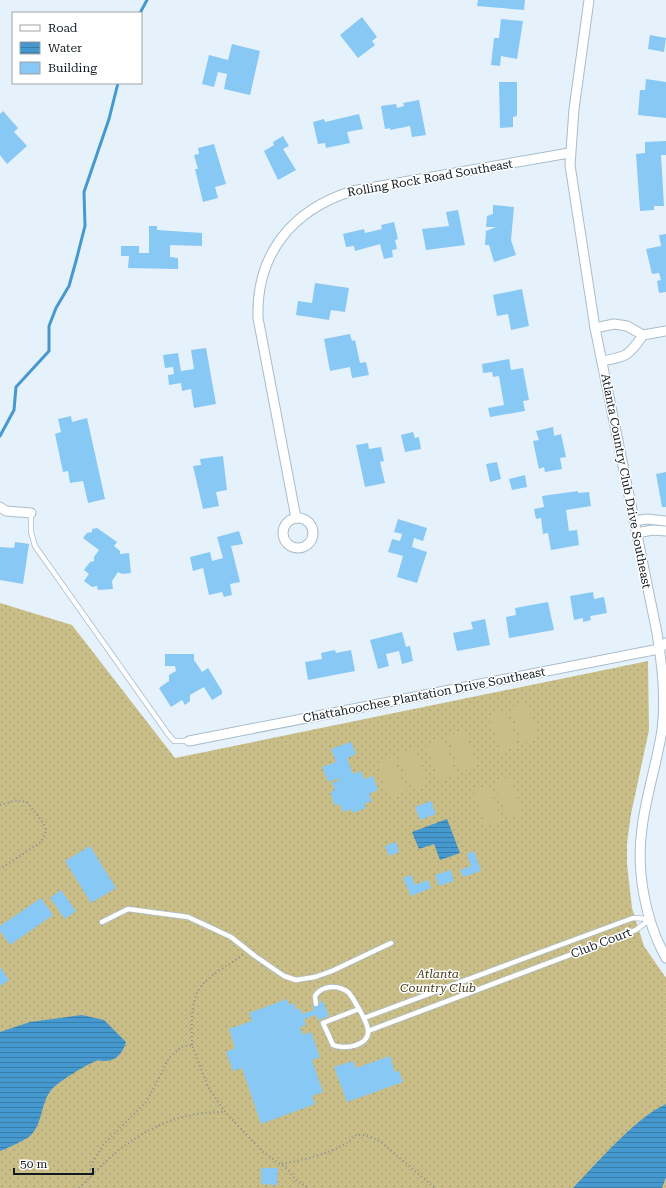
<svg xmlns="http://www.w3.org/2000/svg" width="666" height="1188" font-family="'Roboto Serif',serif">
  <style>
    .grass { fill: url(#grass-dots) }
    .garden { fill: #cabe88 }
    .water { fill: url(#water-rules) }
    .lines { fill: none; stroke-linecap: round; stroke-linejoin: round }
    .stream { stroke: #4599ce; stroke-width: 3 }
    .building { fill: #88c8f4 }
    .lane-casing { stroke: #a8bdcc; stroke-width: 6 }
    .street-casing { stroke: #a8bdcc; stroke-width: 11 }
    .path { stroke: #838e96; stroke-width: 2; stroke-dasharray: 1 3; stroke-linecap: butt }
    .lane { stroke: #fff; stroke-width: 4.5 }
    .street { stroke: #fff; stroke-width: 9 }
    .labels { text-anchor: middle; stroke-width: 3; stroke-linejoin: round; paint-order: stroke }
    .street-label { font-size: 12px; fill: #121a1f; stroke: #fff }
    .park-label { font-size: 12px; font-style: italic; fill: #473e18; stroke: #fff }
  </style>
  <defs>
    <pattern id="grass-dots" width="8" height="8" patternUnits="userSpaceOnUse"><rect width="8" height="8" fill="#cabe88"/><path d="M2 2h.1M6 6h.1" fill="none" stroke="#aca375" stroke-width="1.8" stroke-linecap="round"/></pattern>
    <pattern id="water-rules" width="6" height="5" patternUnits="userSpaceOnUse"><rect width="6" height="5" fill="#4599ce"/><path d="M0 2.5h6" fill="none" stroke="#387ca7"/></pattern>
  </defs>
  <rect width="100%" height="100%" fill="#e5f2fc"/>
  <path class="grass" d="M 0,603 L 72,625 L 175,758 L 648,661 L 649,730 L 631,814 L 627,843 L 627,864 L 632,908 L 644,946 L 666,978 L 666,1188 L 0,1188 Z"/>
  <g class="garden">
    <path d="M 526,702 L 539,737 L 523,743 L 510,708 Z"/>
    <path d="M 505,710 L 518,746 L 501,752 L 488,716 Z"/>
    <path d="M 464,730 L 477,766 L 461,772 L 448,736 Z"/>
    <path d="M 443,739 L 456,774 L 439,780 L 426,745 Z"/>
    <path d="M 415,749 L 428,784 L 412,790 L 398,755 Z"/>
    <path d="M 393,757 L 407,792 L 390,798 L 377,763 Z"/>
    <path d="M 510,777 L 523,813 L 507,819 L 494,783 Z"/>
    <path d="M 489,785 L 502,821 L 486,827 L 473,791 Z"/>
  </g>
  <g class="water">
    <path d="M 447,819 L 460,853 L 440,860 L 434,844 L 419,849 L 412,832 Z"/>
    <path d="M 82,1015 L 104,1020 L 126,1042 C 123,1052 117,1061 105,1061 C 101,1061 99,1060 96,1061 C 84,1066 63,1079 54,1087 C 40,1100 44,1123 30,1136 C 27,1139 6,1149 0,1151 L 0,1032 L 30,1022 Z"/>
    <path d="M 666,1104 L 666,1177 L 662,1188 L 573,1188 C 597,1163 635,1118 666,1104 Z"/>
  </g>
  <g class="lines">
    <g class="stream">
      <path d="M 140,13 L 147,0"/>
      <path d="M 0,436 L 14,410 L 16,387 L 49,351 L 49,326 L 56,308 L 69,286 L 76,261 L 85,226 L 84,192 L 109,119 L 118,83"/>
    </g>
  </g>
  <g class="building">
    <path d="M 478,0 L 525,0 L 524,10 L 477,6 Z"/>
    <path d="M 362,17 L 377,37 L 372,41 L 375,45 L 358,58 L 340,35 Z"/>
    <path d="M 501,19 L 523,21 L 517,59 L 501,56 L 500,66 L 491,65 L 494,38 L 499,38 Z"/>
    <path d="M 650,35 L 666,38 L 664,52 L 648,49 Z"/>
    <path d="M 232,44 L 260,51 L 250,95 L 224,89 L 227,74 L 218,72 L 214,87 L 202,84 L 209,55 L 228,60 Z"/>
    <path d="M 646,79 L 666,82 L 666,118 L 638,115 L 640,90 L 645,90 Z"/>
    <path d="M 499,82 L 517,82 L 517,116 L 513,117 L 513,127 L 500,128 Z"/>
    <path d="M 419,100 L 426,135 L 412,137 L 410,126 L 390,130 L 390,128 L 385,129 L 381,106 L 396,104 L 397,108 L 404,106 L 403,103 Z"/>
    <path d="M 3,111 L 18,128 L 14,132 L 27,146 L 7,164 L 0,155 L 0,114 Z"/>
    <path d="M 359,114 L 363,129 L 347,132 L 350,143 L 326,148 L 325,143 L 318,144 L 313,122 L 324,119 L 325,122 Z"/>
    <path d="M 283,136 L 289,146 L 283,149 L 296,170 L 278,180 L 264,151 L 274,145 L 273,142 Z"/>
    <path d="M 666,141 L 666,155 L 661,155 L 664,206 L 654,206 L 654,210 L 640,211 L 636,154 L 645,153 L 645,142 Z"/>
    <path d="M 214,144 L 226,184 L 215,187 L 218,198 L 203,202 L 195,169 L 198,169 L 194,155 L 199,154 L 198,148 Z"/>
    <path d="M 493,205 L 514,207 L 511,240 L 516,255 L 494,262 L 489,245 L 485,245 L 486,231 L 496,227 L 486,227 L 487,216 L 493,214 Z"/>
    <path d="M 458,210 L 465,245 L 426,250 L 422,229 L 449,226 L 446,212 Z"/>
    <path d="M 394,222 L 398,239 L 395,240 L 397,249 L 392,250 L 393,257 L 384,259 L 380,244 L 355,251 L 354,246 L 346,247 L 343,234 L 364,229 L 365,233 L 382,229 L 381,225 Z"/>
    <path d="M 149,226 L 157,226 L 157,230 L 202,233 L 202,246 L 170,245 L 170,257 L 178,258 L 178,269 L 128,268 L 129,256 L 121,256 L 121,246 L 139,246 L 139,253 L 149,253 Z"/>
    <path d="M 666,234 L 666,292 L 659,293 L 657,281 L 661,280 L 659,273 L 652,274 L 646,249 L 661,246 L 659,235 Z"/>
    <path d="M 315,283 L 349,288 L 345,312 L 331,310 L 329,320 L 296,315 L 298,301 L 312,303 Z"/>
    <path d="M 522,289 L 529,326 L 511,330 L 508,314 L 497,316 L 493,295 Z"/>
    <path d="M 350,334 L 352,341 L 355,340 L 360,363 L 366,362 L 369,375 L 352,378 L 350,367 L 330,371 L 324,339 Z"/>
    <path d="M 206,348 L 216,404 L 194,408 L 191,389 L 182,391 L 181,383 L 169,385 L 168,375 L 174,374 L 173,367 L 165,368 L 163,355 L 178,353 L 181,371 L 194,369 L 191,350 Z"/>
    <path d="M 509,359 L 511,370 L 523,368 L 529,400 L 523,401 L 525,411 L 490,417 L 488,408 L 504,405 L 499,376 L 493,377 L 492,372 L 483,373 L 482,364 Z"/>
    <path d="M 71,416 L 72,422 L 87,418 L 105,499 L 88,503 L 83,481 L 70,483 L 68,471 L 63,472 L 55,434 L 61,432 L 58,419 Z"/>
    <path d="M 553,427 L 554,436 L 561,434 L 566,457 L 560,458 L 562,469 L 545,472 L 544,467 L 539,469 L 533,441 L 539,440 L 536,431 Z"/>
    <path d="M 413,432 L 415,438 L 419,437 L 421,449 L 405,452 L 401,435 Z"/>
    <path d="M 368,443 L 369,449 L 381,447 L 384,461 L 380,462 L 385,483 L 365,487 L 356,445 Z"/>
    <path d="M 223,456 L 227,490 L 216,492 L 219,506 L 203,509 L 193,466 L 201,465 L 200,459 Z"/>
    <path d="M 497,462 L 501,479 L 490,482 L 486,464 Z"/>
    <path d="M 666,472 L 666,507 L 662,507 L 656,474 Z"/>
    <path d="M 525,475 L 527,487 L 512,490 L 509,479 Z"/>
    <path d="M 578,491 L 578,493 L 589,492 L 591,506 L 566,510 L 569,531 L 577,530 L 579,545 L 551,550 L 548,533 L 543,534 L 541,518 L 536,519 L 534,509 L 544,507 L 542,496 Z"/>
    <path d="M 398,519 L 427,528 L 423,541 L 414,538 L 412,547 L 427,552 L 417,583 L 397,577 L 403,556 L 388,552 L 392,539 L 400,541 L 402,534 L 394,532 Z"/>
    <path d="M 97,528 L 117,542 L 114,546 L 120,551 L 120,554 L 129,553 L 131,573 L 122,574 L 118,572 L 112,581 L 113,589 L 98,590 L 97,586 L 92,587 L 84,581 L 89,574 L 84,570 L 90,562 L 94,561 L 94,557 L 99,550 L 83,538 L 87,533 L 92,532 L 92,529 Z"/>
    <path d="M 239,531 L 243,544 L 231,546 L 240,582 L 230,584 L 232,595 L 224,597 L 222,592 L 209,595 L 203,568 L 193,571 L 190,557 L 210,552 L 212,561 L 223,558 L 217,537 Z"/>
    <path d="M 15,542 L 29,544 L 23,584 L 0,580 L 0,547 L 14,548 Z"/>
    <path d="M 593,592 L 594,599 L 604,597 L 607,613 L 590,616 L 591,620 L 583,622 L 583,618 L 574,620 L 570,596 Z"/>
    <path d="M 548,602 L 554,630 L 509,638 L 506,617 L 516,615 L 515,608 Z"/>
    <path d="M 485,619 L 490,645 L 457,651 L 453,633 L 473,629 L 471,622 Z"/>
    <path d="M 402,632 L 406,647 L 410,646 L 413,661 L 402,664 L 399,651 L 386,654 L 389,666 L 378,669 L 370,640 Z"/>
    <path d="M 335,650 L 336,653 L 351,650 L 355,671 L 308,680 L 305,662 L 322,659 L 321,653 Z"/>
    <path d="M 165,654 L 194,654 L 194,660 L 202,672 L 208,668 L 222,691 L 222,694 L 212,700 L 204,687 L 190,695 L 190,701 L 185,705 L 182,700 L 171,707 L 159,688 L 169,681 L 169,675 L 176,671 L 175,666 L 165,666 Z"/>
    <path d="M 351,742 L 356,754 L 347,758 L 353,774 L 361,771 L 364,779 L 373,776 L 378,790 L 369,794 L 372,801 L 364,804 L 366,808 L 352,813 L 351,809 L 343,812 L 340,804 L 335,806 L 330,792 L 335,790 L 332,783 L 339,780 L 339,778 L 328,782 L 322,767 L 336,762 L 331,749 Z"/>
    <path d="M 431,801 L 436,814 L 420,820 L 415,807 Z"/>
    <path d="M 396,842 L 399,852 L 389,856 L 385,846 Z"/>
    <path d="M 90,846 L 116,888 L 91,903 L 65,861 Z"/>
    <path d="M 474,851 L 481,871 L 463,877 L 460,870 L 471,866 L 467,854 Z"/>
    <path d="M 451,870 L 454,881 L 439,886 L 435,875 Z"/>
    <path d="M 411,875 L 415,885 L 428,880 L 431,888 L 411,896 L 403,878 Z"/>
    <path d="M 61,890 L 76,911 L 65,919 L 50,898 Z"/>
    <path d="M 41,898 L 53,915 L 10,945 L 0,931 L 0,926 Z"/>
    <path d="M 0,967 L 9,980 L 0,986 Z"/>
    <path d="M 287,999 L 289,1005 L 294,1003 L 296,1010 L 300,1008 L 302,1014 L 314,1010 L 312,1005 L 323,1001 L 329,1016 L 318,1020 L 316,1015 L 304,1019 L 306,1025 L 300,1027 L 303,1035 L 311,1032 L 320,1057 L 312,1060 L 323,1092 L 312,1096 L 315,1104 L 261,1124 L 242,1068 L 233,1071 L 226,1052 L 235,1048 L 229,1029 L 252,1021 L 249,1013 Z"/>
    <path d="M 390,1056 L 395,1072 L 399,1071 L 403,1082 L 347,1102 L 334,1067 L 353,1061 L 356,1068 Z"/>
    <path d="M 261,1168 L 278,1168 L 277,1185 L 261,1184 Z"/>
  </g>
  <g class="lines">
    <defs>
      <g id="lane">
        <path d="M 31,513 L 31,532 L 35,546 L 168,734 L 174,741 L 189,741"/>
        <path d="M 102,922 L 128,909 L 188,917 L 231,937 L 255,956 L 284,976 L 296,980 L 315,977 L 332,971 L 391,943"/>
        <path d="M 316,1004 L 315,996 C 322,985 339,984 349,993 C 353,998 356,1004 359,1009"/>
        <path d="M 359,1009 C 363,1016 367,1023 368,1030 C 370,1046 344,1050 333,1045 L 323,1023 Z"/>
        <path d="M 364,1018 L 633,918 L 650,919"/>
        <path d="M 368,1031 L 636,930 L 650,919"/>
      </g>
      <g id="street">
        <path d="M 589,0 L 574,109 L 570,165 L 595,328 L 657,633 C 662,665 666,697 662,730 C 657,763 646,795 642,828 C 636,871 645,920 666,958"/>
        <path d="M 595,328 L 614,324 L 627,326 L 643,335 L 666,331"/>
        <path d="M 602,361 C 626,357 629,356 643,335"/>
        <path d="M 0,507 L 6,511 L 31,513"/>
        <circle cx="298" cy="533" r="15"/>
        <path d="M 296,518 L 258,318 C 256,254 292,210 352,191 L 569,153"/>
        <path d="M 634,521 L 647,519 L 666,521"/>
        <path d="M 636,533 L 653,530 L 666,531"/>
        <path d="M 189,741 L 659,649 L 666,643"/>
      </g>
    </defs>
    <use href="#lane" class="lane-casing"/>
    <use href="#street" class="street-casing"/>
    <g class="path">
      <path d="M 0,805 L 17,800 L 27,802 L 44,824 L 46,831 L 41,842 L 0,869"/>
      <path d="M 192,1045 C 192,1027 189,999 203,984 C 213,973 230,964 243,955"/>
      <path d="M 282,1164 C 298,1161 346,1151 353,1136 C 364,1133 372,1137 381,1142 L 435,1188"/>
      <path d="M 92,1175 C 128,1137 171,1111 225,1112"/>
      <path d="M 79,1188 L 92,1175 L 90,1167 L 104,1144 L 147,1101 L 169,1058 L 181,1047 L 192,1045 L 208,1087 L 225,1112 L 263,1152 L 287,1169 L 297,1181 L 309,1188"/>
    </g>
    <use href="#lane" class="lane"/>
    <use href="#street" class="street"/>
  </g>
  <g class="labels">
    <g class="street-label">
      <text transform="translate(430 178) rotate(-10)" y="4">Rolling Rock Road Southeast</text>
      <text transform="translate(626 481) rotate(79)" y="4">Atlanta Country Club Drive Southeast</text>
      <text transform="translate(424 695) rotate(-11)" y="4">Chattahoochee Plantation Drive Southeast</text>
      <text transform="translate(601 943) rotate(-21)" y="4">Club Court</text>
    </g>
    <g class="park-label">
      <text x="438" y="978">Atlanta<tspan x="438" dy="14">Country Club</tspan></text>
    </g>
  </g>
  <rect x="12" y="12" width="130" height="72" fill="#ffffff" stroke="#a0a3a5"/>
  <rect x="20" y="25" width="20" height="6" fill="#ffffff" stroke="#a0a3a5"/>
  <text x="48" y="32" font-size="12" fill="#121a1f">Road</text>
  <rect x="20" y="42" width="20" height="12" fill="url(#water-rules)" stroke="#a0a3a5"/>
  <text x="48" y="52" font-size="12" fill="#121a1f">Water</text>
  <rect x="20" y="62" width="20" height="12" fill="#88c8f4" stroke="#a0a3a5"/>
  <text x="48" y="72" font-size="12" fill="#121a1f">Building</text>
  <path d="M14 1168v6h79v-6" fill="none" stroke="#121a1f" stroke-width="2"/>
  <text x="20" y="1168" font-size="12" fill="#121a1f" stroke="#ffffff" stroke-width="3" paint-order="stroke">50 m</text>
</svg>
